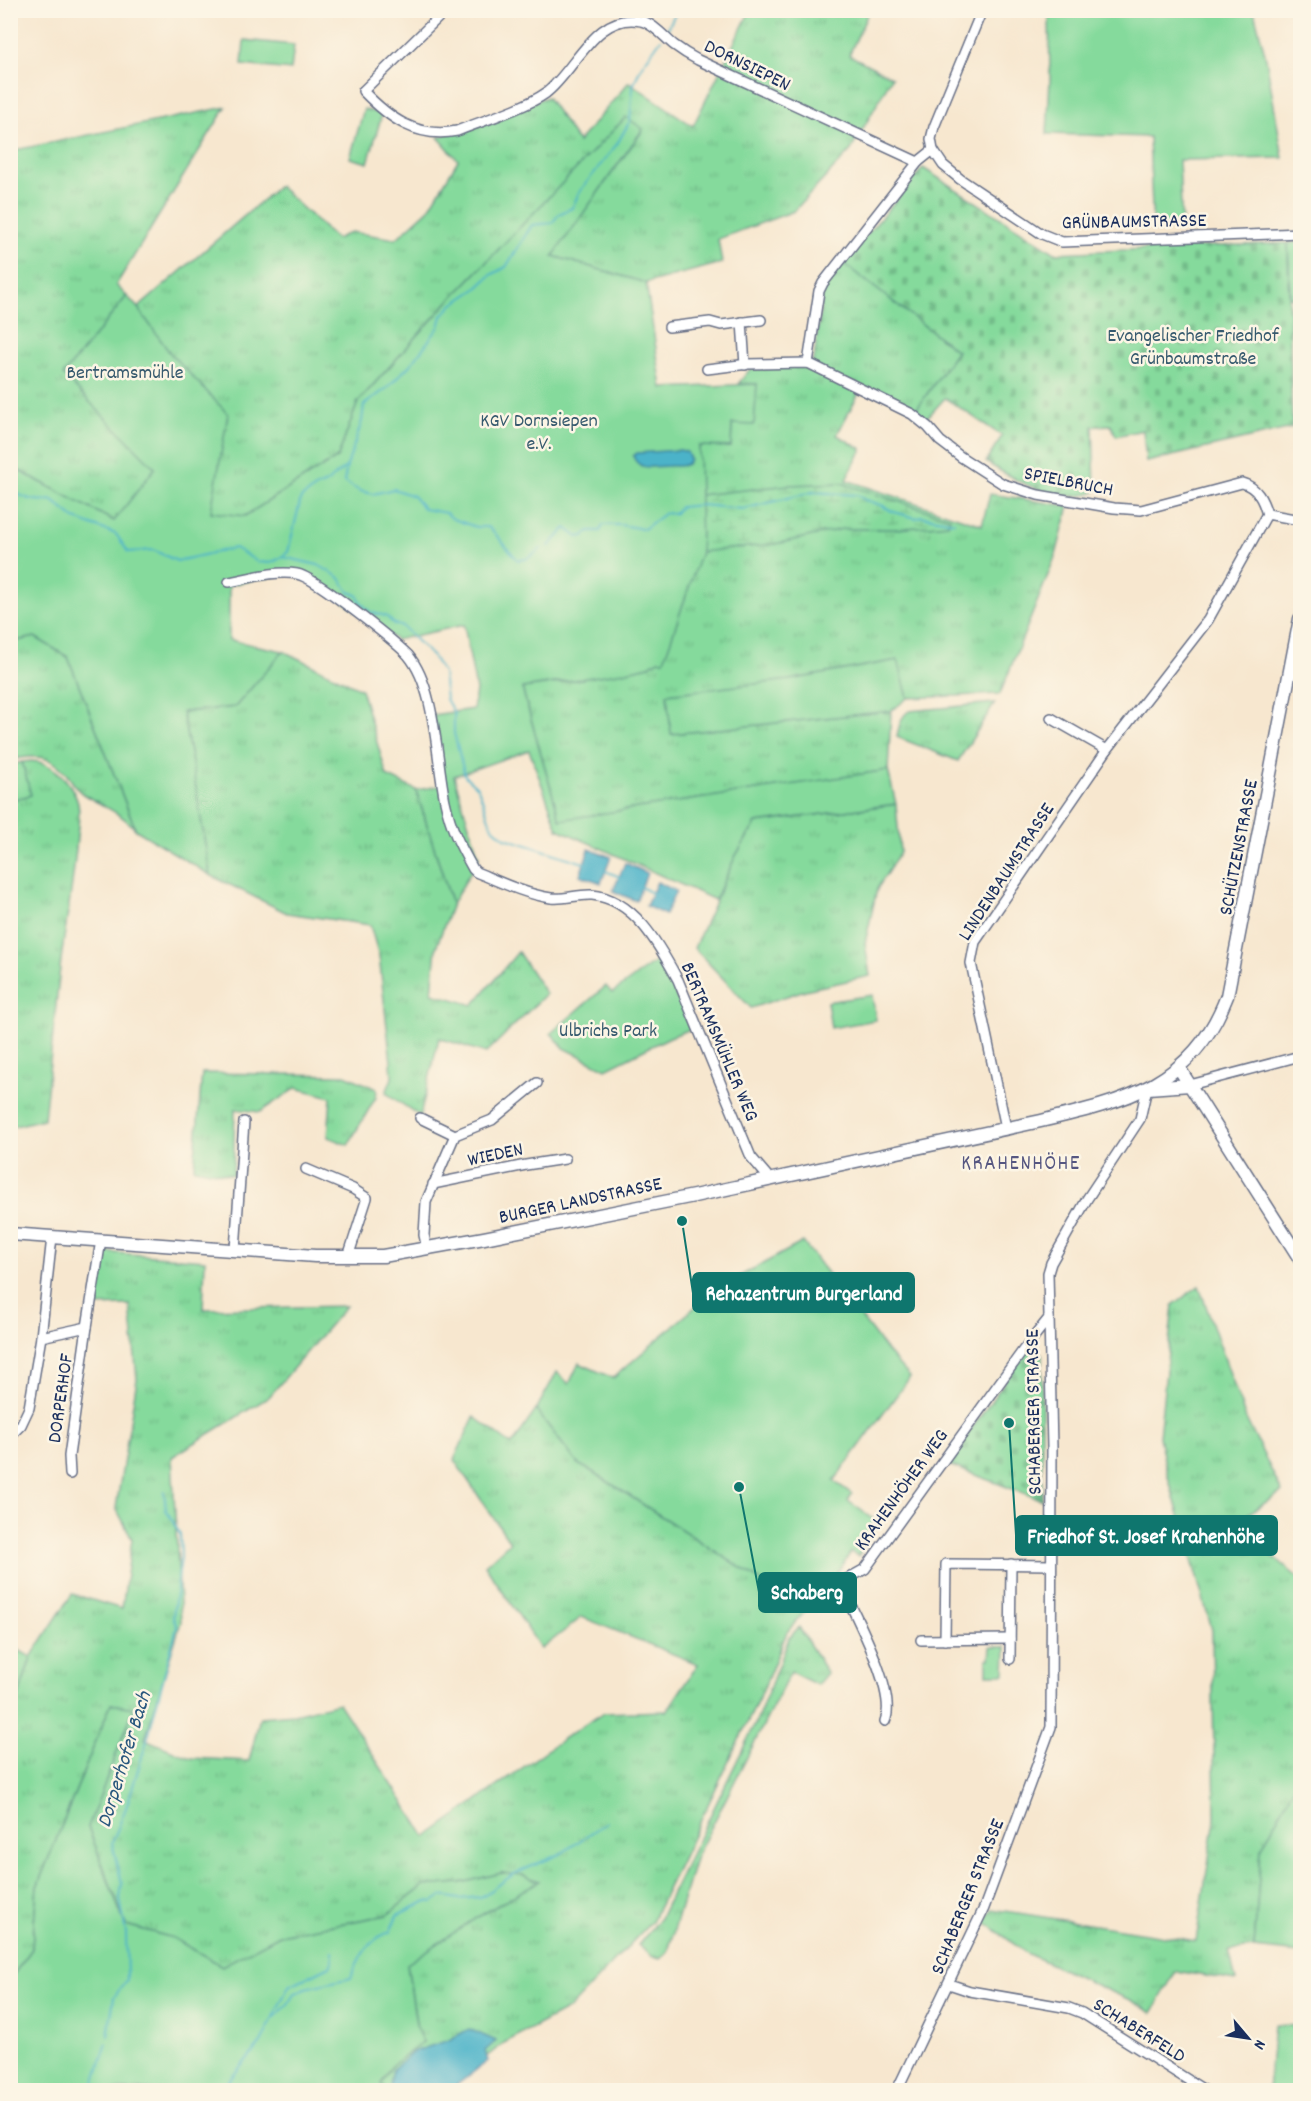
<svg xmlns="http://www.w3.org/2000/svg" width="1311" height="2101" font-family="Dekko,sans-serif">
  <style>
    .grass { fill: url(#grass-tufts); stroke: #50847d; stroke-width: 1.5 }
    .wetland { fill: url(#wetland-marsh); stroke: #50847d; stroke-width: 1.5 }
    .cemetery { fill: url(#cemetery-stones); stroke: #50847d; stroke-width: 1.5 }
    .green { fill: #85da9c; stroke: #50847d; stroke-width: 1.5 }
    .water { fill: #4bb3c9; stroke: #337194; stroke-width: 1.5 }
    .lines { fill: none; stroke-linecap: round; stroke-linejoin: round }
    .stream { stroke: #4bb3c9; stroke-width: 2 }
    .minor-casing { stroke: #686f86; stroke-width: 12 }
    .major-casing { stroke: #686f86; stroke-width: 15 }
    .minor { stroke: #fff; stroke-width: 9 }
    .major { stroke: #fff; stroke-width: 12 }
    .labels { text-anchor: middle; stroke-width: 5; stroke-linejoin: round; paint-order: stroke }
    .street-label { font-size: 20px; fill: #1b2f5e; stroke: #fcf5e5 }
    .park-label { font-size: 20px; fill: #365a6e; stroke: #fcf5e5 }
    .neighbourhood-label { font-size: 21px; letter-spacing: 1.5px; fill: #565781; stroke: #fcf5e5 }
    .water-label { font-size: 21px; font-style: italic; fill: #29577e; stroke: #fcf5e5 }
    .leader { fill: none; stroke: #0f766e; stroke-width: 2 }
    .callout-dot { fill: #0f766e; stroke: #fcf5e5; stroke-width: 2 }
    .callout { fill: #0f766e; stroke: #0f766e; stroke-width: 2 }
    .callout-label { font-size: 21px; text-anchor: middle; font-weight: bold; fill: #fff }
  </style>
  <defs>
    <pattern id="grass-tufts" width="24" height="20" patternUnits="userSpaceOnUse" patternTransform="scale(1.5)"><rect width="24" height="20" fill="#85da9c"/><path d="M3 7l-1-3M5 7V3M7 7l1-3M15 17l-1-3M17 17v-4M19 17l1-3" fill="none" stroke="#72bb89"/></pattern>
    <pattern id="wetland-marsh" width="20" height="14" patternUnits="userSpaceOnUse" patternTransform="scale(1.5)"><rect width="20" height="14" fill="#85da9c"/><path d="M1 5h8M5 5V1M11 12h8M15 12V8" fill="none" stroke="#72bb89"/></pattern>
    <pattern id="cemetery-stones" width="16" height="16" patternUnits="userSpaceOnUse" patternTransform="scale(1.5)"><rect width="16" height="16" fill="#85da9c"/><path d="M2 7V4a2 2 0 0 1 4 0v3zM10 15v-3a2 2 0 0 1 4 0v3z" fill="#72bb89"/></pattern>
  </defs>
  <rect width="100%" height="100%" fill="#fcf5e5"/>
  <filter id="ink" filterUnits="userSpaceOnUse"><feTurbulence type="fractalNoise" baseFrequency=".0167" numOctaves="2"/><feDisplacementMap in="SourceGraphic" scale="12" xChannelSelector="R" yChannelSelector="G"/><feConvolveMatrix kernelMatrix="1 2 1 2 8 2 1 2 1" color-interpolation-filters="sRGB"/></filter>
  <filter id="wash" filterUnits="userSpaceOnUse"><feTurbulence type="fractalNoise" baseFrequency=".008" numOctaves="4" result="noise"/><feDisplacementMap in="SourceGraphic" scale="24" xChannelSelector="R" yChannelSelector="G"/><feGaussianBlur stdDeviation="1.35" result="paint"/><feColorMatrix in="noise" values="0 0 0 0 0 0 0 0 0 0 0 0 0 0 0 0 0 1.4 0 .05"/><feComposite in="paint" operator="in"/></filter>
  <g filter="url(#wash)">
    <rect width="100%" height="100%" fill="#f7e7cf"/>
    <g class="grass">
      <path d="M 750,11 L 869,11 L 849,55 L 892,77 L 851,150 L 794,211 L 718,239 L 722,263 L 646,283 L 552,256 L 643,130 L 588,157 L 447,303 L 358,402 L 338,457 L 245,516 L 211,513 L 114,522 L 11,466 L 10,151 L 226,107 L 116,285 L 138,308 L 279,186 L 336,239 L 351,232 L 396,239 L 429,209 L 458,160 L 438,137 L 547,97 L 578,142 L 629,82 L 693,126 Z"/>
      <path d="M 1300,242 L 1300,301 L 1290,297 L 1288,243 Z"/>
      <path d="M 843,263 L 957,351 L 916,410 L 862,387 L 837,435 L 862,449 L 846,480 L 982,525 L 990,494 L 1069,506 L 1056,555 L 1000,694 L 908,698 L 897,660 L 790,680 L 671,734 L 891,711 L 888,770 C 779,788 669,802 560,821 L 522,688 L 559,683 L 649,666 L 658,660 L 700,552 L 699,446 L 731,447 L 732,423 L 757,384 L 738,384 L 750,369 L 808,366 L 814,359 L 823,291 L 830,279 Z"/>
      <path d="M 35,637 L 68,657 L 136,830 C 122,813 102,806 83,794 C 76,790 73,782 68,776 C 52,755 35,754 11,760 L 10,642 Z"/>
      <path d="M 283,651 L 361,689 L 387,776 L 416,790 L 452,904 L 436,948 L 432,993 L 473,1005 L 518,952 L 546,994 L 486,1053 L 439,1038 L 420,1116 L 386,1093 L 392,1078 L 391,1062 L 379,956 L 370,925 L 287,913 L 210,875 L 191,758 L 182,712 L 235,707 Z"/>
      <path d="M 995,703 L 958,761 L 897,737 C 899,727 900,717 909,711 Z"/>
      <path d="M 31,761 C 51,761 71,781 77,800 C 81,811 78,825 77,836 C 74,884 64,930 59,977 C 54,1024 49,1072 44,1119 L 11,1127 L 11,800 L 30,795 L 22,762 Z"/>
      <path d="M 896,804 L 900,852 L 877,889 L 865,943 L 870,976 L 805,990 L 751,1008 L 694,948 L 736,855 L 756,823 Z"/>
      <path d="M 202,1073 L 345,1075 L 377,1089 L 376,1097 L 348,1145 L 328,1137 L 331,1097 L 296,1088 L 260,1112 L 235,1109 L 233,1175 L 194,1168 Z"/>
      <path d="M 104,1252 L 205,1260 L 203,1309 L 346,1306 L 269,1397 L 172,1457 L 181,1622 L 145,1739 L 190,1758 L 249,1761 L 260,1717 L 294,1714 L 339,1703 L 426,1837 L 564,1738 L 603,1713 L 667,1711 L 698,1664 L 582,1617 L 541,1649 L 485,1565 L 510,1542 L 454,1460 L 474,1417 L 512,1445 L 536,1410 L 578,1464 L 593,1472 L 806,1610 L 787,1632 L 763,1690 L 652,1921 L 570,2008 L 504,2043 L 444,2090 L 386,2090 L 381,2084 L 392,2065 L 423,2042 L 417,2030 L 407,1964 L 476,1918 L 538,1881 L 502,1873 L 461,1883 L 424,1886 L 387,1915 L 280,1935 L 222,1966 L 173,1938 L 126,1925 L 88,1827 L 133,1708 L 111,1704 L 37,1887 L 32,1949 L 11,1978 L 11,1720 L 31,1657 L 72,1594 L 122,1609 L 132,1539 L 116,1508 L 137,1379 L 130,1305 L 94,1306 Z"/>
      <path d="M 1199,1286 L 1246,1419 L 1282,1492 L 1232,1524 L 1300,1579 L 1300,1774 L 1261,1850 L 1254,1948 L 1229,1951 L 1236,1981 L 1176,1971 L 1152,2013 L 1132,2001 L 1026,1953 L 985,1922 L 992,1909 L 1196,1941 L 1215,1819 L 1212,1630 L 1167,1473 L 1159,1437 L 1173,1305 Z"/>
      <path d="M 799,1627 L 827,1673 L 817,1685 L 791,1672 L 787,1679 L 695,1859 L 668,1951 L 660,1959 L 653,1957 L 638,1945 L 659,1920 L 757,1720 L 789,1638 Z"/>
    </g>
    <path class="wetland" d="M 841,483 L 950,518 L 948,524 L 897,529 L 842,529 L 776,544 L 701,552 L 699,495 L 789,485 Z"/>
    <g class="cemetery">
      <path d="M 923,168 L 1055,253 L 1288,243 L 1292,428 L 1146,462 L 1143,430 L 1116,436 L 1111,425 L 1093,426 L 1095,492 C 1088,494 1079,497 1071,496 C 1041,495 1011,478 986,462 L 1002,436 L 945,398 L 926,419 L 916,410 L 957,351 L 843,263 Z"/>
      <path d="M 1027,1350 L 1042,1354 L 1042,1500 L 949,1465 L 958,1448 Z"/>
    </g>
    <g class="green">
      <path d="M 1049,11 L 1254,11 L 1266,58 L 1283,158 L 1179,160 L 1182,228 L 1153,230 L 1149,137 L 1047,134 L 1050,80 Z"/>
      <path d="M 244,40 L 294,45 L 291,70 L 242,65 Z"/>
      <path d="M 364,109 L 382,114 L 368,163 L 350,158 Z"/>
      <path d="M 626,117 L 643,129 L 553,256 L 646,283 L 662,388 L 757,384 L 754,425 L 732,424 L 731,447 L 699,446 L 701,552 L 664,660 L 658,660 L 649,666 L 618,673 L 522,688 L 560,820 L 888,770 L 896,804 L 756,823 L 736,855 L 715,900 L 558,829 L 529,750 L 454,776 L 479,858 L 452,904 L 416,790 L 444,785 L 433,715 L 473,709 L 476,690 L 464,625 L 396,640 L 302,571 L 229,585 L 229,640 L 283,651 L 235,707 L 182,712 L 191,758 L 210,875 L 136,830 L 68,657 L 35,637 L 11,642 L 10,466 L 114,521 L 155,468 L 63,375 L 127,296 L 138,308 L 170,353 L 228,414 L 211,512 L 245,516 L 338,457 L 358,402 L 447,303 Z"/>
      <path d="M 898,660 L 908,698 L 891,711 L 671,734 L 667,694 L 790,680 Z"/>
      <path d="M 22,762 L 31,795 L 11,800 L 11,765 Z"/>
      <path d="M 658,960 L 669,980 L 691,1029 L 670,1037 L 606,1069 L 564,1048 L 551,1033 L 606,986 L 612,993 Z"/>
      <path d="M 872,995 L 876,1020 L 831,1028 L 827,1002 Z"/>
      <path d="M 803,1242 L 890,1355 L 910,1377 L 834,1481 L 852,1494 L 848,1501 L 879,1523 L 858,1556 L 851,1552 L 835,1576 L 806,1610 L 593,1472 L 578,1464 L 536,1410 L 557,1372 L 569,1384 L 579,1363 L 613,1378 L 716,1289 Z"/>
      <path d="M 11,1646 L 31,1657 L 11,1720 Z"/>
      <path d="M 991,1647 L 1006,1647 L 1005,1674 L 987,1674 L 987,1659 L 990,1659 Z"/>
      <path d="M 111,1704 L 134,1708 L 88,1827 L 125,1925 L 173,1938 L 222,1966 L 280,1935 L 387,1915 L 424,1886 L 461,1883 L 502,1873 L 523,1875 L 539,1881 L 476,1918 L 407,1964 L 417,2030 L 423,2042 L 392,2065 L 381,2084 L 386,2090 L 11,2090 L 11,1978 L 32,1949 L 37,1887 Z"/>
      <path d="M 1300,1774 L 1300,1953 L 1254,1948 L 1261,1850 Z"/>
      <path d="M 1274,2025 L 1300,2026 L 1300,2090 L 1268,2090 Z"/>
    </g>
    <g class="water">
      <path d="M 680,450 L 687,452 L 690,459 L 687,464 C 679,468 676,465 668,466 C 654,466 639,472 633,456 L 637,453 Z"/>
      <path d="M 589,849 L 611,857 L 601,883 L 580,875 Z"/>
      <path d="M 625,863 L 647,873 L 636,901 L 613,891 Z"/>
      <path d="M 657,882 L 676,891 L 665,915 L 646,906 Z"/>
      <path d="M 469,2029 L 496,2041 L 485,2051 L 488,2061 L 450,2090 L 394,2090 L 390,2085 L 393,2069 L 413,2052 L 449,2040 Z"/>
    </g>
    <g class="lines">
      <g class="stream">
        <path d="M 666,32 L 677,10"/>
        <path d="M 347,466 L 344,482 L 360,491 L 373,494 L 394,489 L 413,496 L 424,509 L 446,513 L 453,519 L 476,527 L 488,527 C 500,537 507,549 518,560 L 526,559 L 541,549"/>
        <path d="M 10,489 C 24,499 35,502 52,500 L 75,519 L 116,534 L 128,552 L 153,550 L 177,561 L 235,548 L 258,562 L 270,563 L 283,557 L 318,565 L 339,577 L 349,592 L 357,595 L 362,604 L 370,612 L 386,616 L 394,624 L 403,627 L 433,657 L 443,673 L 446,699 L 454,713 L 454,733 L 465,776 L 478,788 L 492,827 L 505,838 L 587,864"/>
        <path d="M 549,546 L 566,528 L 578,537 L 584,536 L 589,531 L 600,531 L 603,525 L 621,525 L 644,529 L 665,513 L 674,514 L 680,507 L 701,505 L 743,509 L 813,492 L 857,495 L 865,500 L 881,505 L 894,512 L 916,518 L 921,516 L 954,522"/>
        <path d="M 283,556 L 288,552 L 301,498 L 317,487 L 326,483 L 347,466 L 362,421 L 364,405 L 387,388 L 412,363 L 439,327 L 442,316 L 452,305 L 476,289 L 491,275 L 506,267 L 532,225 L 552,223 L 559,214 L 572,208 L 580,191 L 617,144 L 630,121 L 633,86 L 641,67 L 661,39"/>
        <path d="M 603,870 L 620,877"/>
        <path d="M 639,886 L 652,893"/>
        <path d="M 273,2017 L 289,1986 L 330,1966 L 333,1960 L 332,1951"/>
        <path d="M 108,2036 L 114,1997 L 127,1980 L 126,1933 L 120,1899 L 122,1883 L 112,1843 L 127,1805 L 146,1744 L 177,1627 L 173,1617 L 181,1557 L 180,1534 L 166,1510 L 164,1491"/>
        <path d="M 92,2090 L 107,2043"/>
        <path d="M 222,2090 L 225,2085 L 261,2043 L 272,2020 L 288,2004 L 294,1994 L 305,1988 L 351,1978 C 357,1960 370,1937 390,1932 L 397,1915 L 427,1901 L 433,1902 L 442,1896 L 459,1899 L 481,1897 L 514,1874 L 562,1853 L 607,1822"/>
      </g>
    </g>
  </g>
  <g filter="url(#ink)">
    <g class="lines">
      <defs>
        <g id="minor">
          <path d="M 446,10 L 363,91 C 389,118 417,139 457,131 C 482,121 525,108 546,93 C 575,71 596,11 641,21 C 653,23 665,38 674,45 C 682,51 690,56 698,60 L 918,162"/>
          <path d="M 982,10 L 934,127 L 931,139 L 933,150 L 943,165 L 960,179 L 1042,234 L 1062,242 L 1300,233"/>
          <path d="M 742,322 L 745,365"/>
          <path d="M 669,327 L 710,322 L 721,325 L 761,320"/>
          <path d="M 808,363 L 819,291 L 823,283 L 918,162 L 933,150"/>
          <path d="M 707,369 L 748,364 L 808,363 L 912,414 L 928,427 L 940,441 L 961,457 L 1003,484 L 1038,495 L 1114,508 L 1141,510 L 1242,483 C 1257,487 1263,500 1267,514"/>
          <path d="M 229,582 C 250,578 276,570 297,574 C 315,577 393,640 408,655 C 436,688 436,759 445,801 C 451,829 459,844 473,869 L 476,872 C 500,882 525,894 551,898 C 564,900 578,894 592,895 C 635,899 660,947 678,980 L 751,1157 L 769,1178"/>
          <path d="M 1051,718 L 1107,750"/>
          <path d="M 1190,1085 L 1300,1056"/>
          <path d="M 420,1118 L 455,1135"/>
          <path d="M 1006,1128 L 971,963 L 975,942 L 1107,750 L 1208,620 L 1267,514 L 1300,520"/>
          <path d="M 306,1169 L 353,1189 L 367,1198 L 348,1257"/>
          <path d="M 433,1184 L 526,1165 L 565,1159"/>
          <path d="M 427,1249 L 424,1235 L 426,1202 L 455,1135 L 492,1120 L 537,1083"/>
          <path d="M 235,1250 L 244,1122"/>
          <path d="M 41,1337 L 87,1327"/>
          <path d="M 10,1436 L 21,1425 L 29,1408 L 41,1337 L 52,1237"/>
          <path d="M 70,1474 L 69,1456 L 87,1327 L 101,1240"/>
          <path d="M 921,1640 L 1010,1639"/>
          <path d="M 945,1640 L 946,1564 L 1051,1565"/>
          <path d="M 1010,1659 L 1011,1564"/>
          <path d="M 885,1721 C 898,1693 853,1611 840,1583 L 865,1569 L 1024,1349 L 1049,1318"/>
          <path d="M 949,1984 L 970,1991 L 1069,2008 L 1082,2013 L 1204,2090"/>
          <path d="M 897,2090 L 984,1908 L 1051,1727 L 1052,1448 L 1048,1273 L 1051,1263 L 1087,1199 L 1140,1119 L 1147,1088"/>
        </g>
        <g id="major">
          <path d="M 1179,1068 L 1300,1259"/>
          <path d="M 1148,1088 L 1190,1085"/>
          <path d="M 10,1234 L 315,1256 L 383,1256 L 484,1238 L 694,1196 L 1041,1121 C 1126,1101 1193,1085 1227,996 L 1300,619"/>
        </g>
      </defs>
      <use href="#minor" class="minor-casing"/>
      <use href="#major" class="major-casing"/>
      <use href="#minor" class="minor"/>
      <use href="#major" class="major"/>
    </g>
  </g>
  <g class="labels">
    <g class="street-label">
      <text transform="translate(748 64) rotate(26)" y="7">DORNSIEPEN</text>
      <text transform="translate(1134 220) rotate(-1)" y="7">GRÜNBAUMSTRASSE</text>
      <text transform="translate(1069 480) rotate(11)" y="7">SPIELBRUCH</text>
      <text transform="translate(1237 847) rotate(-79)" y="7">SCHÜTZENSTRASSE</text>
      <text transform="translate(1005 871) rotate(-57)" y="7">LINDENBAUMSTRASSE</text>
      <text transform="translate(721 1041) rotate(67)" y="7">BERTRAMSMÜHLER WEG</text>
      <text transform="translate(495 1153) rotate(-12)" y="7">WIEDEN</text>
      <text transform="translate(580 1199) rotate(-12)" y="7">BURGER LANDSTRASSE</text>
      <text transform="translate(59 1398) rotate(-82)" y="7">DORPERHOF</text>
      <text transform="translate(1032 1412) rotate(-91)" y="7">SCHABERGER STRASSE</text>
      <text transform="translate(900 1489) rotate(-54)" y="7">KRAHENHÖHER WEG</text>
      <text transform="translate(966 1896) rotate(-68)" y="7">SCHABERGER STRASSE</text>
      <text transform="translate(1140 2029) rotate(32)" y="7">SCHABERFELD</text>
    </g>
    <g class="park-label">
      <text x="1193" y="341">Evangelischer Friedhof<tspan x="1193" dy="23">Grünbaumstraße</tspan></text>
      <text x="125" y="378">Bertramsmühle</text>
      <text x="539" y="426">KGV Dornsiepen<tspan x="539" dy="23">e.V.</tspan></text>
      <text x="608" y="1036">Ulbrichs Park</text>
    </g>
    <g class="neighbourhood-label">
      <text x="1021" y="1169">KRAHENHÖHE</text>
    </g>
    <g class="water-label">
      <text transform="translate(123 1759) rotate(-73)" y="7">Dorperhofer Bach</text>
    </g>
  </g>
  <path class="leader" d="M682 1221L693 1293M1009 1423L1016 1535M739 1487L759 1592"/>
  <g class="callout-dot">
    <circle cx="682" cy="1221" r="6"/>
    <circle cx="1009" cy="1423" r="6"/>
    <circle cx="739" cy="1487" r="6"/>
  </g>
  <g class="callout">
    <rect x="693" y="1273" width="221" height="39" rx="6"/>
    <rect x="1016" y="1516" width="261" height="39" rx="6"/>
    <rect x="759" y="1573" width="97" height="39" rx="6"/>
  </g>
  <g class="callout-label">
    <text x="804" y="1300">Rehazentrum Burgerland</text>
    <text x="1146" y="1543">Friedhof St. Josef Krahenhöhe</text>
    <text x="807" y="1599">Schaberg</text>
  </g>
  <rect width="1311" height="2101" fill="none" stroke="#fcf5e5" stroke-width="36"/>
  <g transform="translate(1248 2038) rotate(119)" stroke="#fcf5e5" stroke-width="4.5" paint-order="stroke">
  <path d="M0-4.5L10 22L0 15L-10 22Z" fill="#1b2f5e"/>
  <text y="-9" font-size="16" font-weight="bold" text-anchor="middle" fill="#1b2f5e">N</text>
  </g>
</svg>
